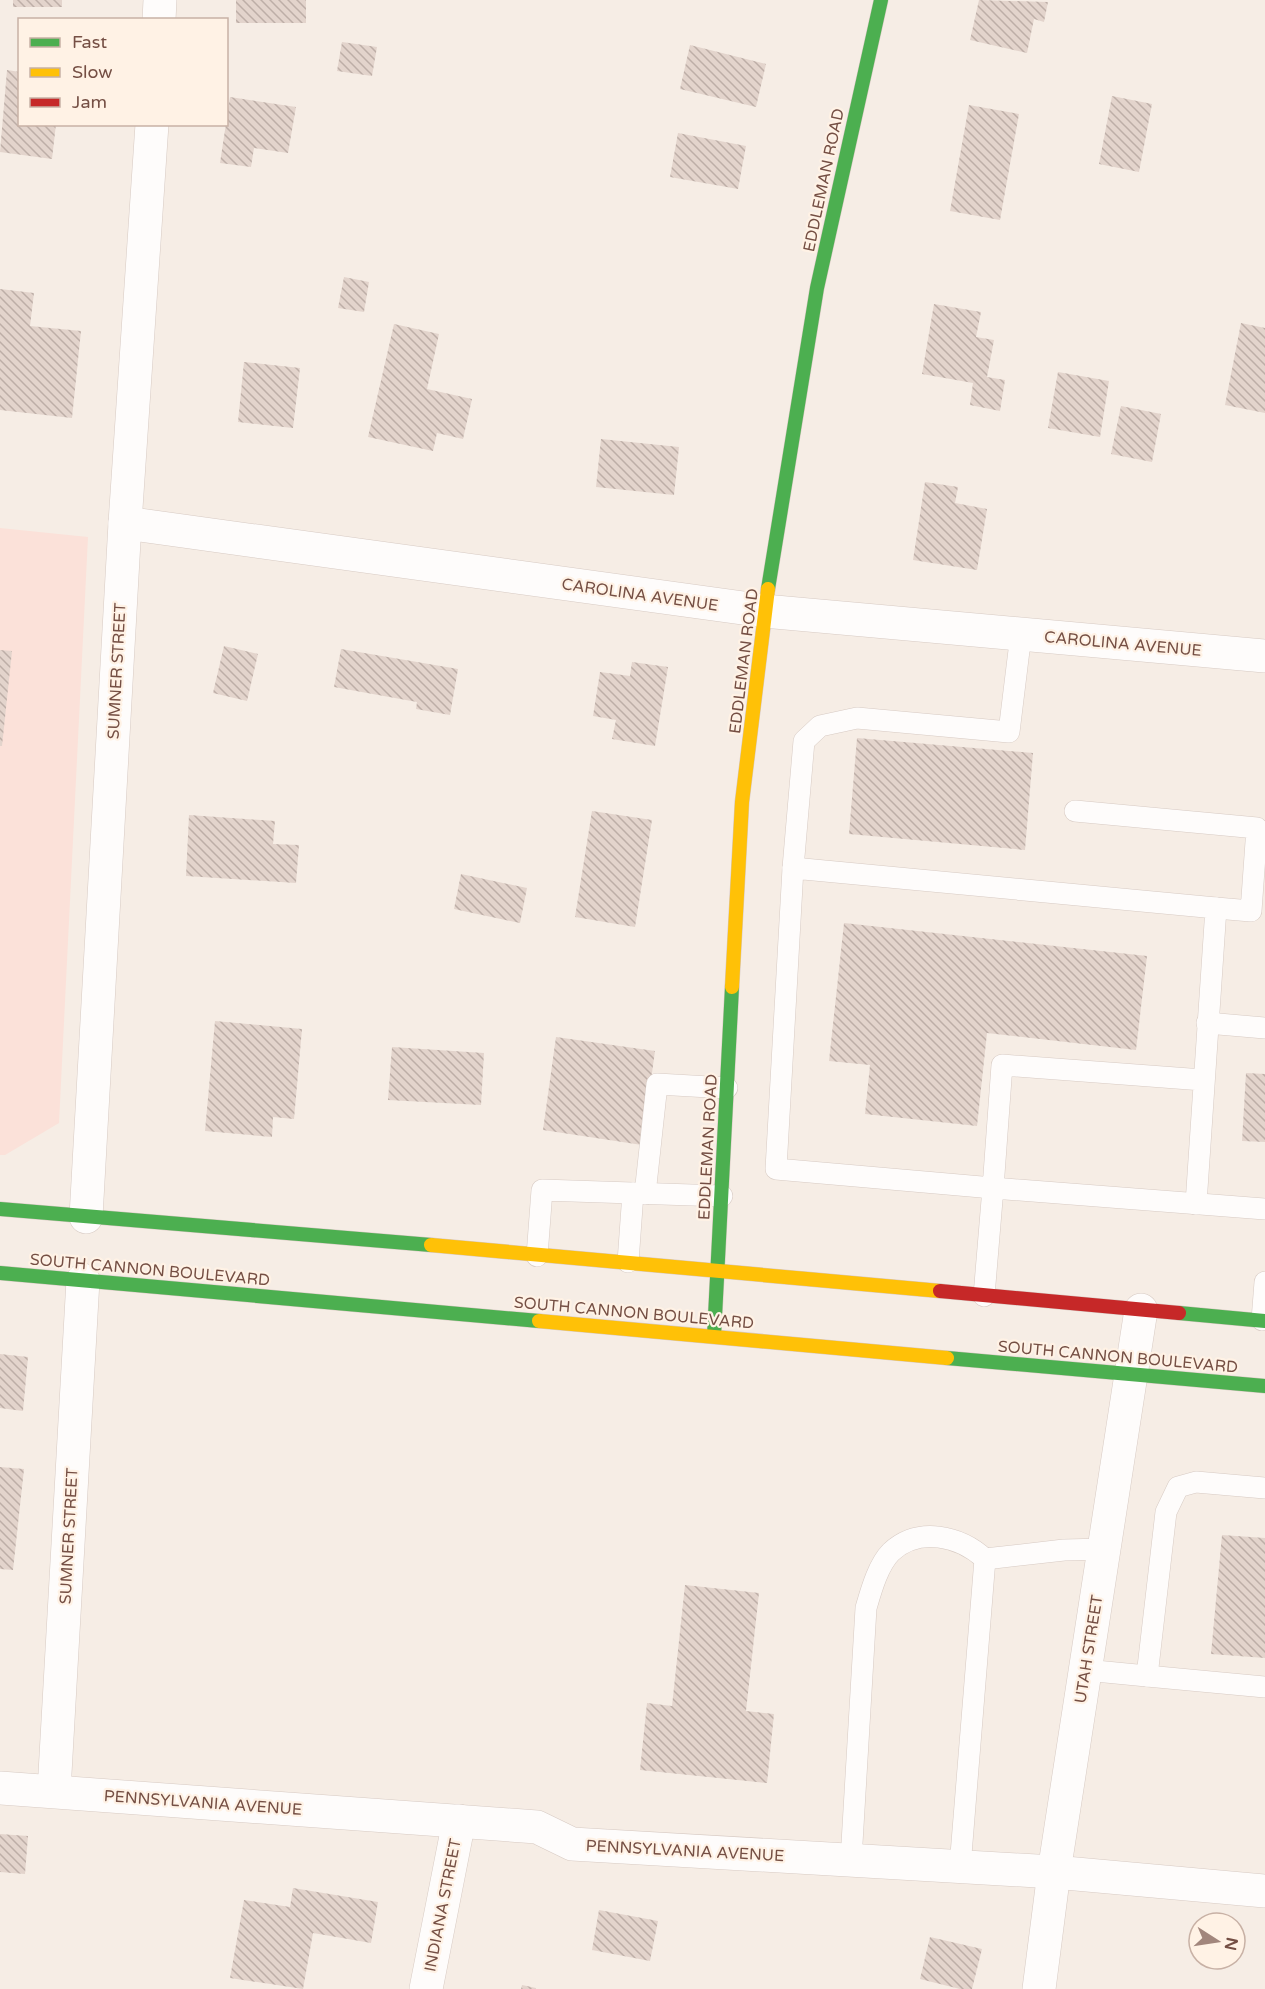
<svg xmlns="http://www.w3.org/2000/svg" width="1265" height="1989" font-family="'Varela Round',sans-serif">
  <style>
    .commercial { fill: #fbe1d9 }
    .building { fill: url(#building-back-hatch) }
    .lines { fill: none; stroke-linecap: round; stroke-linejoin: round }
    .lane-casing { stroke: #d7cac3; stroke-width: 22 }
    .street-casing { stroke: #d7cac3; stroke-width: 34 }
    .fast-casing { stroke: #d7c8c2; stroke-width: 15 }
    .slow-casing { stroke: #d7c8c2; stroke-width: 15 }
    .jam-casing { stroke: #d7c8c2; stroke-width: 15 }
    .lane { stroke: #fefcfb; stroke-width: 21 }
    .street { stroke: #fefcfb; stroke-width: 33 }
    .fast { stroke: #4caf50; stroke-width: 14 }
    .slow { stroke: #ffc107; stroke-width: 14 }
    .jam { stroke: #c62828; stroke-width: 14 }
    .labels { text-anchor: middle; stroke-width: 4.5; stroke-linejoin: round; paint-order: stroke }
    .street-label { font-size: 16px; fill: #754f44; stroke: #fff2e5 }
  </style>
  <defs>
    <pattern id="building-back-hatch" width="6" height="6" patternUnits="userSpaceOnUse" patternTransform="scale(1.5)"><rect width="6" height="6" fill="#e3d4cc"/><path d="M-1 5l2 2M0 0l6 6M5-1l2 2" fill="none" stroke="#bdaea7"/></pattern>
  </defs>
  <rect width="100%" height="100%" fill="#f6ede5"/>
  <path class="commercial" d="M 0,528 L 88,537 L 59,1123 L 5,1155 L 0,1155 Z"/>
  <g class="building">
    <rect x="13" y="0" width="49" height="7"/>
    <rect x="236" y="0" width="70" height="23"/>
    <path d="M 979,0 L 1048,2 L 1044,22 L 1034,19 L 1027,53 L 970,40 Z"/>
    <path d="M 342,42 L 377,47 L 372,76 L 337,71 Z"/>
    <path d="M 690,45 L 766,64 L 756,107 L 680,89 Z"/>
    <path d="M 7,70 L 20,72 L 20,124 L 56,124 L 52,159 L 0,152 Z"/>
    <path d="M 1112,96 L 1152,104 L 1139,172 L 1099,164 Z"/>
    <path d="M 230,97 L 296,107 L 288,153 L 254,148 L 251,167 L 220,163 Z"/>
    <path d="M 969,105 L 1019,114 L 1000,220 L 950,211 Z"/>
    <path d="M 678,133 L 746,146 L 738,189 L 670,177 Z"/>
    <path d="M 344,277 L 369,282 L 364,312 L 338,308 Z"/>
    <path d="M 0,289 L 34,293 L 30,326 L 81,331 L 72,418 L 0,410 Z"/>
    <path d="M 934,304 L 981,312 L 976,337 L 994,340 L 987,377 L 1005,380 L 1000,411 L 970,405 L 973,383 L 922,374 Z"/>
    <path d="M 1241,323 L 1265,328 L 1265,413 L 1225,405 Z"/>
    <path d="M 394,324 L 439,334 L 427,389 L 472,399 L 463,439 L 437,433 L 433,451 L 368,437 Z"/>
    <path d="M 244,362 L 300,368 L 293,428 L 238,422 Z"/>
    <path d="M 1058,372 L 1109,381 L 1100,437 L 1048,428 Z"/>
    <path d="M 1121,406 L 1161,414 L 1152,462 L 1111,454 Z"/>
    <path d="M 601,439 L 679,447 L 674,495 L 596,487 Z"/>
    <path d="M 925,482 L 958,487 L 955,503 L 987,509 L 977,570 L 913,560 Z"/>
    <path d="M 224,646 L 258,654 L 247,701 L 213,693 Z"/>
    <path d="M 341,649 L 458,669 L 450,715 L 416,709 L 417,702 L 334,687 Z"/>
    <path d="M 0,650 L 12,651 L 2,746 L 0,746 Z"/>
    <path d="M 632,662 L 668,667 L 655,746 L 612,739 L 616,720 L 593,716 L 600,672 L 630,676 Z"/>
    <path d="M 857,738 L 1033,753 L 1025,850 L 849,834 Z"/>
    <path d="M 592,811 L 652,820 L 635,927 L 575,917 Z"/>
    <path d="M 189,815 L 275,821 L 273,844 L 299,845 L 296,883 L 186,876 Z"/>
    <path d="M 461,874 L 527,888 L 520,923 L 454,909 Z"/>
    <path d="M 844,923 L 1147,956 L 1136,1050 L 987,1033 L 977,1126 L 865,1114 L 870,1065 L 829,1061 Z"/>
    <path d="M 215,1021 L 302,1029 L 294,1119 L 273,1117 L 272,1137 L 205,1131 Z"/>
    <path d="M 556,1037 L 655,1051 L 642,1145 L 543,1130 Z"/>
    <path d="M 392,1047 L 484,1053 L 481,1105 L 388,1100 Z"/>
    <path d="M 1246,1073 L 1265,1074 L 1265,1142 L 1242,1141 Z"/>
    <path d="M 0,1354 L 28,1357 L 23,1411 L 0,1408 Z"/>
    <path d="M 0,1467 L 24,1469 L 13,1570 L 0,1569 Z"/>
    <path d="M 1222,1535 L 1265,1538 L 1265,1658 L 1211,1654 Z"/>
    <path d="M 685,1585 L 759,1593 L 746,1711 L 774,1714 L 767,1783 L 640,1770 L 647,1703 L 672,1706 Z"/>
    <path d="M 0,1834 L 28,1836 L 25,1874 L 0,1872 Z"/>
    <path d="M 293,1888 L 378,1902 L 371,1943 L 313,1933 L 303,1989 L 230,1978 L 244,1900 L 290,1907 Z"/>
    <path d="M 599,1910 L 658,1921 L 650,1961 L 592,1950 Z"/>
    <path d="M 930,1937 L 982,1949 L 972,1989 L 960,1989 L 920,1979 Z"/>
    <path d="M 522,1985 L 536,1988 L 536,1989 L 521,1989 Z"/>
  </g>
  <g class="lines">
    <defs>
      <g id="lane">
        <path d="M 1075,811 L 1257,828 L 1251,911 L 1216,908"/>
        <path d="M 793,868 L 804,741 L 820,726 L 857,718 L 1009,732 L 1021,634"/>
        <path d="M 1207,1023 L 1265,1028"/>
        <path d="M 645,1194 L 657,1084 L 727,1088"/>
        <path d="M 1196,1204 L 1216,908 L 793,868 L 776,1169 L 993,1188 L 1002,1065 L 1203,1080"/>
        <path d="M 537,1256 L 542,1190 L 722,1196"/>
        <path d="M 628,1262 L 633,1193"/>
        <path d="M 984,1296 L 993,1188 L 1265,1209"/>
        <path d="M 1262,1320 L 1265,1282"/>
        <path d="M 985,1559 L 1064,1550 L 1104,1549"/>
        <path d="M 1085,1670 L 1147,1676 L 1166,1512 L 1178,1487 L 1196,1482 L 1265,1488"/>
        <path d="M 1147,1676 L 1265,1687"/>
        <path d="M 851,1860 L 866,1608 C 871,1591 878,1565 891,1552 C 919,1526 960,1536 985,1559 L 960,1867"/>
      </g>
      <g id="street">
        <path d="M 159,20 L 160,0"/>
        <path d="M 125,523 L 764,611 L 1265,656"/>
        <path d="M 86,1217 L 125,523 L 152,124"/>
        <path d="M 0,1788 L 537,1827 L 572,1844 L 1054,1872 L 1265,1891"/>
        <path d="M 54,1791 L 83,1280"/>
        <path d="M 426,1989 L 459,1821"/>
        <path d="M 1039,1989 L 1054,1872 L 1141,1310"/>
      </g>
      <g id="fast">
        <path d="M 768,589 L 817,288 L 881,0"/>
        <path d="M 0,1209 L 431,1245"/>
        <path d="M 0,1273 L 539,1321"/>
        <path d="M 1179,1313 L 1265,1321"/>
        <path d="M 714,1336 L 732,987"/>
        <path d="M 947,1358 L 1265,1386"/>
      </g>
      <g id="slow">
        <path d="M 732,987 L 742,802 L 768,589"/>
        <path d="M 431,1245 L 940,1291"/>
        <path d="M 539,1321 L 947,1358"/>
      </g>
      <path id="jam" d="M 940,1291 L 1179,1313"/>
    </defs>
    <use href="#lane" class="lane-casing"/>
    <use href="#street" class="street-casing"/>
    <use href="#fast" class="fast-casing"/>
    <use href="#slow" class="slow-casing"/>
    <use href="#jam" class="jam-casing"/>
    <use href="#lane" class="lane"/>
    <use href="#street" class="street"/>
    <use href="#fast" class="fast"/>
    <use href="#slow" class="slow"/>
    <use href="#jam" class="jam"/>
  </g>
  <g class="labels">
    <g class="street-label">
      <text transform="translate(823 180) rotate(-78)" y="6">EDDLEMAN ROAD</text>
      <text transform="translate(640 594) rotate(8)" y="6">CAROLINA AVENUE</text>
      <text transform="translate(1123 643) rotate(5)" y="6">CAROLINA AVENUE</text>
      <text transform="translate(743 661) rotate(-83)" y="6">EDDLEMAN ROAD</text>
      <text transform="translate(116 671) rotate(-87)" y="6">SUMNER STREET</text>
      <text transform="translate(707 1147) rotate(-87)" y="6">EDDLEMAN ROAD</text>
      <text transform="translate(150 1269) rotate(5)" y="6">SOUTH CANNON BOULEVARD</text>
      <text transform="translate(634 1312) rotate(5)" y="6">SOUTH CANNON BOULEVARD</text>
      <text transform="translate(1118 1356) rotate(5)" y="6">SOUTH CANNON BOULEVARD</text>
      <text transform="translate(68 1536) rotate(-87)" y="6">SUMNER STREET</text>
      <text transform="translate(1088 1649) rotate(-81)" y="6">UTAH STREET</text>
      <text transform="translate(203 1802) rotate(4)" y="6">PENNSYLVANIA AVENUE</text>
      <text transform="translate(685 1850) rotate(3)" y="6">PENNSYLVANIA AVENUE</text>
      <text transform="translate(442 1905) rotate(-79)" y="6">INDIANA STREET</text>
    </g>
  </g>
  <rect x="18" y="18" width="210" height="108" fill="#fff2e5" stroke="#c8b1a5" stroke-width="1.5"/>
  <rect x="30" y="38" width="30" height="9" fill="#4caf50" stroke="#c8b1a5" stroke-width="1.5"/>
  <text x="72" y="48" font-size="18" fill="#754f44">Fast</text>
  <rect x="30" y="68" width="30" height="9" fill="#ffc107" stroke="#c8b1a5" stroke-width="1.5"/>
  <text x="72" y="78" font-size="18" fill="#754f44">Slow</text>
  <rect x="30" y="98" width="30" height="9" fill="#c62828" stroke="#c8b1a5" stroke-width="1.5"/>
  <text x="72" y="108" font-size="18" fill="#754f44">Jam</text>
  <g transform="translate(1217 1941) rotate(102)"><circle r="28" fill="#fff2e5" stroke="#c8b1a5" stroke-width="1.5"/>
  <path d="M0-4.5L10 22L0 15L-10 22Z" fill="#a2867c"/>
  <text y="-9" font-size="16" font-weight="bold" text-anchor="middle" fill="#754f44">N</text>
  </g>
</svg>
